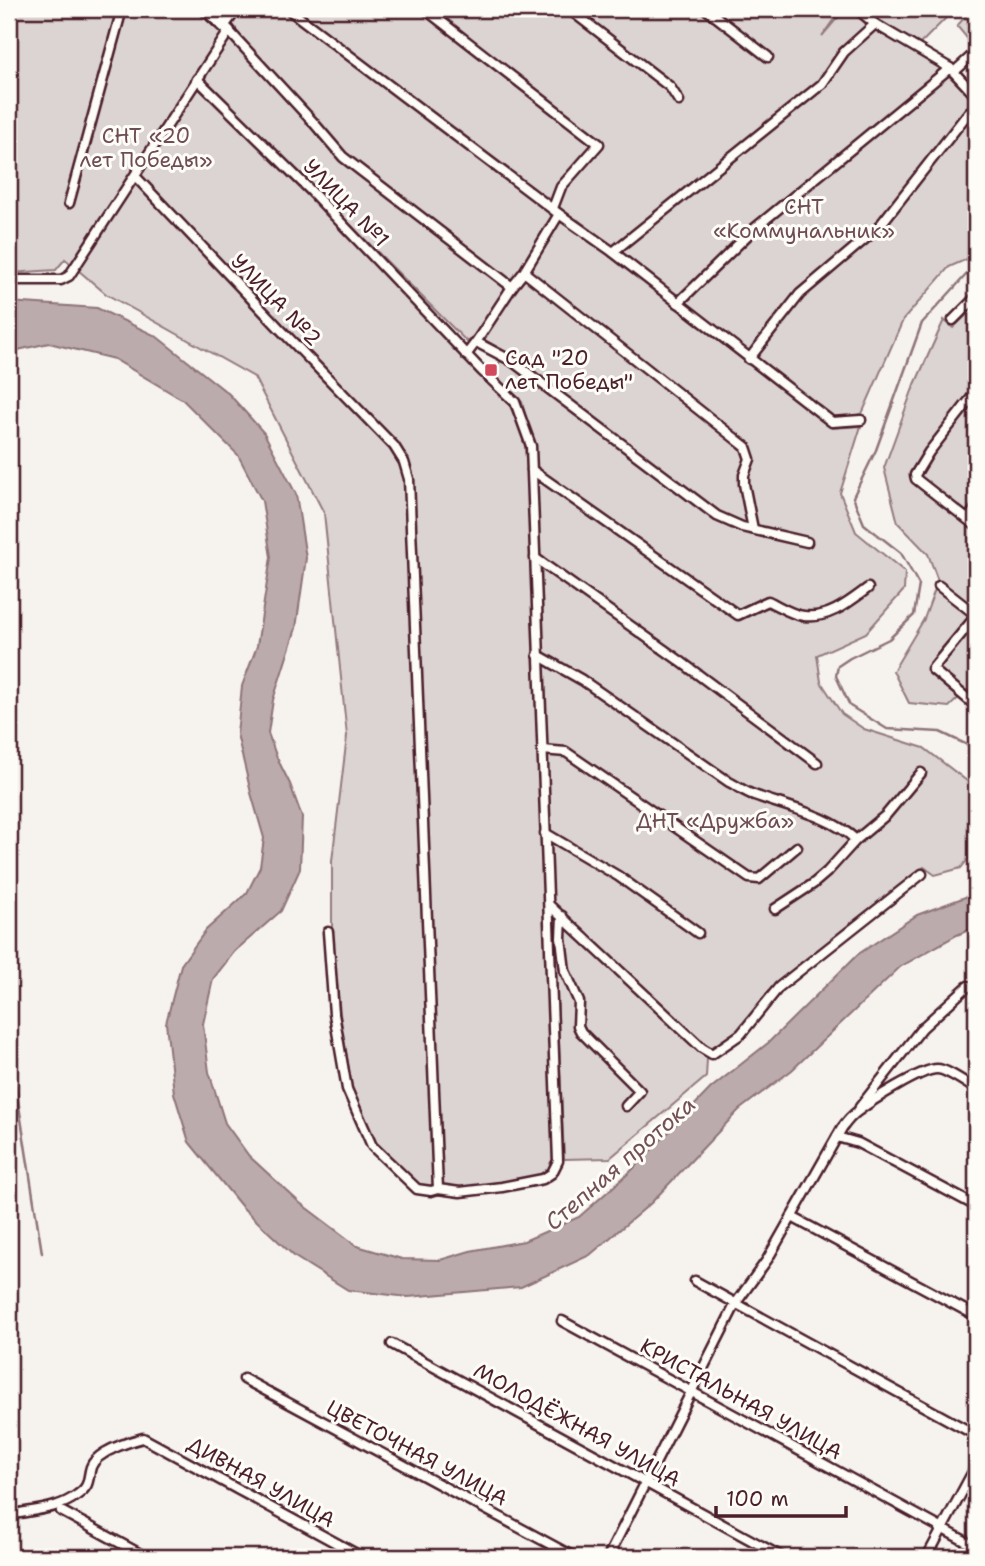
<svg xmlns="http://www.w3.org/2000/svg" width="985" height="1566" font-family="'Shantell Sans',sans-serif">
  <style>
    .green { fill: #dcd4d2; stroke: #937a7e; stroke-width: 2 }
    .water { fill: #bbabac; stroke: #8e7378; stroke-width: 2 }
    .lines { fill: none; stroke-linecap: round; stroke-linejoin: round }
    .stream { stroke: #8e7378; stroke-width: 2.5 }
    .minor-casing { stroke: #4a1f2b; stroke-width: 13 }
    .tertiary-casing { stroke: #4a1f2b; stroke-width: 16 }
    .minor { stroke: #fdfcf7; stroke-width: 8 }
    .tertiary { stroke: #fdfcf7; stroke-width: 10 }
    .poi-dot { fill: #d1495b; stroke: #fdfcf7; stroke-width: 2.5 }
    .labels { text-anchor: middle; stroke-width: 6; stroke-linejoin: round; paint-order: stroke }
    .park-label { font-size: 21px; fill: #6e4c55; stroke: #fdfcf7 }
    .street-label { font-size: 21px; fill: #4a1f2b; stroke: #fdfcf7 }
    .poi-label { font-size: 21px; fill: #4a1f2b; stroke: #fdfcf7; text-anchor: start }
    .water-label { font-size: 23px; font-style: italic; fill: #725058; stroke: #fdfcf7 }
  </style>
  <rect width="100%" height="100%" fill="#f6f3ef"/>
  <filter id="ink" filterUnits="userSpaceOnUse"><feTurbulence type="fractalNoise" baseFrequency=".0143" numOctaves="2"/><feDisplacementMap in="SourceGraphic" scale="14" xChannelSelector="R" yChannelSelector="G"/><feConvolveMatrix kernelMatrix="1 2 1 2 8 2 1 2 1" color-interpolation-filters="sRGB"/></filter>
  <g filter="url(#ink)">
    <g class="green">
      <path d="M 9,9 L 201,9 L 235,42 L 339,157 L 258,61 L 221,15 L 213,9 L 841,9 L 822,36 L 845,9 L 955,9 L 918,46 L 976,102 L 976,255 L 949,267 L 903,320 L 862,414 L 833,420 L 578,220 L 573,227 L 832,428 L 861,426 L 840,493 L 856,532 L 905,572 L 904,590 L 866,633 L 817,655 L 821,682 L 842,714 L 864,729 L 924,748 L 976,788 L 976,849 L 961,868 L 935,875 L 924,867 L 851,923 L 773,988 L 742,1027 L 703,1055 L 707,1059 L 706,1077 L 610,1158 L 564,1159 L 534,451 L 522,402 L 492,372 L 507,353 L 475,334 L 467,342 L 318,192 L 313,200 L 509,404 L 524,436 L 529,491 L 553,1164 L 546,1175 L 460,1188 L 419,1187 L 375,1144 L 352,1089 L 340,1014 L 332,931 L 332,861 L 347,736 L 324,513 L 254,377 L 106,294 L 65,259 L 56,270 L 9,273 Z"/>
      <path d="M 972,9 L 976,9 L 976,49 L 957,26 Z"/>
      <path d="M 976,306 L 976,697 L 967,690 L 949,707 L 909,703 L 893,671 L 924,619 L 938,581 L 928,554 L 898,523 L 884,468 L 912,391 L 944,320 L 953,328 Z"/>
    </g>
    <path class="water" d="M 9,302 L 97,308 L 156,336 L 229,394 L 264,433 L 296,494 L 306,558 L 296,628 L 273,700 L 268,733 L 277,758 L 290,784 L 302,817 L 300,869 L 281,911 L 235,951 L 213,979 L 203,1024 L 209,1072 L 225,1123 L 249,1156 L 300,1203 L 357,1246 L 402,1259 L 440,1260 L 470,1251 L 524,1241 L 579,1217 L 631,1171 L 711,1088 L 768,1043 L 857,955 L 917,915 L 976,893 L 976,927 L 957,935 L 900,967 L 792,1070 L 739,1110 L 651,1203 L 590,1255 L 521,1287 L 408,1297 L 348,1290 L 295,1257 L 242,1207 L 189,1142 L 174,1093 L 166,1023 L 181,965 L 206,930 L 247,893 L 260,867 L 264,838 L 251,793 L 237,734 L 242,686 L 257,646 L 271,557 L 262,501 L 238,455 L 183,400 L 114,359 L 49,343 L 9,352 Z"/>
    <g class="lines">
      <g class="stream">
        <path d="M 976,271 L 966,275 L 922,323 L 876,450 L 853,497 L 864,524 L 901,553 L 919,585 L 914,615 L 889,639 L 850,658 L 838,666 L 836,676 L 850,706 L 887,729 L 940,732 L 976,749"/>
        <path d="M 9,1042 L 42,1253"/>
        <path d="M 9,1220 L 13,1220"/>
      </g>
      <defs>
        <g id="minor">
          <path d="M 288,9 L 559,214 L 613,252 L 832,422 L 861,420"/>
          <path d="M 425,9 L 599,144 L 561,187 L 553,208"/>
          <path d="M 569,9 L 670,87 L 679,101"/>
          <path d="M 706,9 L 768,57"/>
          <path d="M 857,9 L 875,24 L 950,68 L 976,96"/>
          <path d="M 225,25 L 237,9"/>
          <path d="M 954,72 L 976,52"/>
          <path d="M 197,79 L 310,190 L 482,371 L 515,402 L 531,446 L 558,1161 L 552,1173 L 543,1179 L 502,1187 L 460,1192 L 438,1189 L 431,1191 L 417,1189 L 372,1146 L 347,1089 L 334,1014 L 328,932"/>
          <path d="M 135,176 L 282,331 L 394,446 L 404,462 L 409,479 L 438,1189"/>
          <path d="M 69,203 L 122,9"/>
          <path d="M 613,252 L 822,84 L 844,52 L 875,24"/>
          <path d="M 524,272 L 746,447 L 750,459 L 744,475 L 744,484 L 753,529"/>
          <path d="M 9,280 L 61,280 L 69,276 L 229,31 L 313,122 L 343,157 L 512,287"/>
          <path d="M 678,303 L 755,228 L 950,68"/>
          <path d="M 953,320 L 976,297"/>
          <path d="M 476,342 L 512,361 L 717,516 L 742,527 L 807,542"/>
          <path d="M 466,355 L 476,342 L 512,287 L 524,272 L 559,214"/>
          <path d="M 749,359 L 800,294 L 878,228 L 969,112 L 976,107"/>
          <path d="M 976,392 L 929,452 L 915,475 L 916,479 L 976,526"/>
          <path d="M 532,470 L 738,615 L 768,601 C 779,606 792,615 804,616 C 829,619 849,602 868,588"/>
          <path d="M 968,519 L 976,508"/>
          <path d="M 535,558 L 680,661 L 817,763"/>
          <path d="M 939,586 L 976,615"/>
          <path d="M 976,616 L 932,669 L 976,706"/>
          <path d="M 538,655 L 582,680 L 729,782 C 737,786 745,792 754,795 C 787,807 831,816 856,840"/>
          <path d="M 542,750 L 566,752 L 749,878 L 759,879 L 797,847"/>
          <path d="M 545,833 L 618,876 L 698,933"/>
          <path d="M 549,905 L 702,1048 L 712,1054 L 741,1034 L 779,987 L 922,874"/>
          <path d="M 775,909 L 813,884 L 827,872 L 856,840 L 886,815 L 921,773"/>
          <path d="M 562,916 L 561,938 L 565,971 L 579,1002 L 578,1026 L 581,1032 L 640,1091 L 626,1106"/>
          <path d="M 860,1107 L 922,1028 L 968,986 L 976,989"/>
          <path d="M 837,1137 L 858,1143 L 976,1206"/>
          <path d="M 792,1217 L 976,1316"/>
          <path d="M 695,1281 L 976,1435"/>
          <path d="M 562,1321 L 976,1547"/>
          <path d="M 392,1344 L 782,1557"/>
          <path d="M 244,1379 L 574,1557"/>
          <path d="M 61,1511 L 146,1557"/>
          <path d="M 9,1515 C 31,1510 58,1510 77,1495 C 91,1485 87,1480 91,1467 C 96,1452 128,1442 143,1438 L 362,1557"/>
          <path d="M 608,1557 L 736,1303 L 767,1260 L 842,1128 C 847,1121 851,1116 858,1111 C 871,1101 921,1069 937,1069 C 947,1069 967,1084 976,1089"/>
          <path d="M 927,1557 L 976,1466"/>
        </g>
        <path id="tertiary" d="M 205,9 L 229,31"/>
      </defs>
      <use href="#minor" class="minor-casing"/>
      <use href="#tertiary" class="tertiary-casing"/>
      <use href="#minor" class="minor"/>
      <use href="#tertiary" class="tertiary"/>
    </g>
  </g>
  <rect class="poi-dot" x="484" y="363" width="14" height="14" rx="3.5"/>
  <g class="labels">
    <g class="park-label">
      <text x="146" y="143">СНТ «20<tspan x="146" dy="24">лет Победы»</tspan></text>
      <text x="804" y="214">СНТ<tspan x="804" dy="24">«Коммунальник»</tspan></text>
      <text x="715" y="828">ДНТ «Дружба»</text>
    </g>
    <g class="street-label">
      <text transform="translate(346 203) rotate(46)" y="7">УЛИЦА №1</text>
      <text transform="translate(276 300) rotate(46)" y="7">УЛИЦА №2</text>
      <text transform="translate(741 1399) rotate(29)" y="7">КРИСТАЛЬНАЯ УЛИЦА</text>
      <text transform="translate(577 1425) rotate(29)" y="7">МОЛОДЁЖНАЯ УЛИЦА</text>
      <text transform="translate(417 1453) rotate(28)" y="7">ЦВЕТОЧНАЯ УЛИЦА</text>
      <text transform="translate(261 1482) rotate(29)" y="7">ДИВНАЯ УЛИЦА</text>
    </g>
    <g class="poi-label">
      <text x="505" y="365">Сад "20<tspan x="505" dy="24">лет Победы"</tspan></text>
    </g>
    <g class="water-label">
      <text transform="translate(620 1163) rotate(-41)" y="8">Степная протока</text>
    </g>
  </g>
  <rect width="985" height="1566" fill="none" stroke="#fdfcf7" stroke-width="35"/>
  <rect x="18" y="18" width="950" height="1531" fill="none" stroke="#4a1f2b" stroke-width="2.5" filter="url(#ink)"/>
  <path d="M716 1506v10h130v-10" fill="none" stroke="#4a1f2b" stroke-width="3.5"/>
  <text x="726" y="1506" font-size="21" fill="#4a1f2b" stroke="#fdfcf7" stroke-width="5" paint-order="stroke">100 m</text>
</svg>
